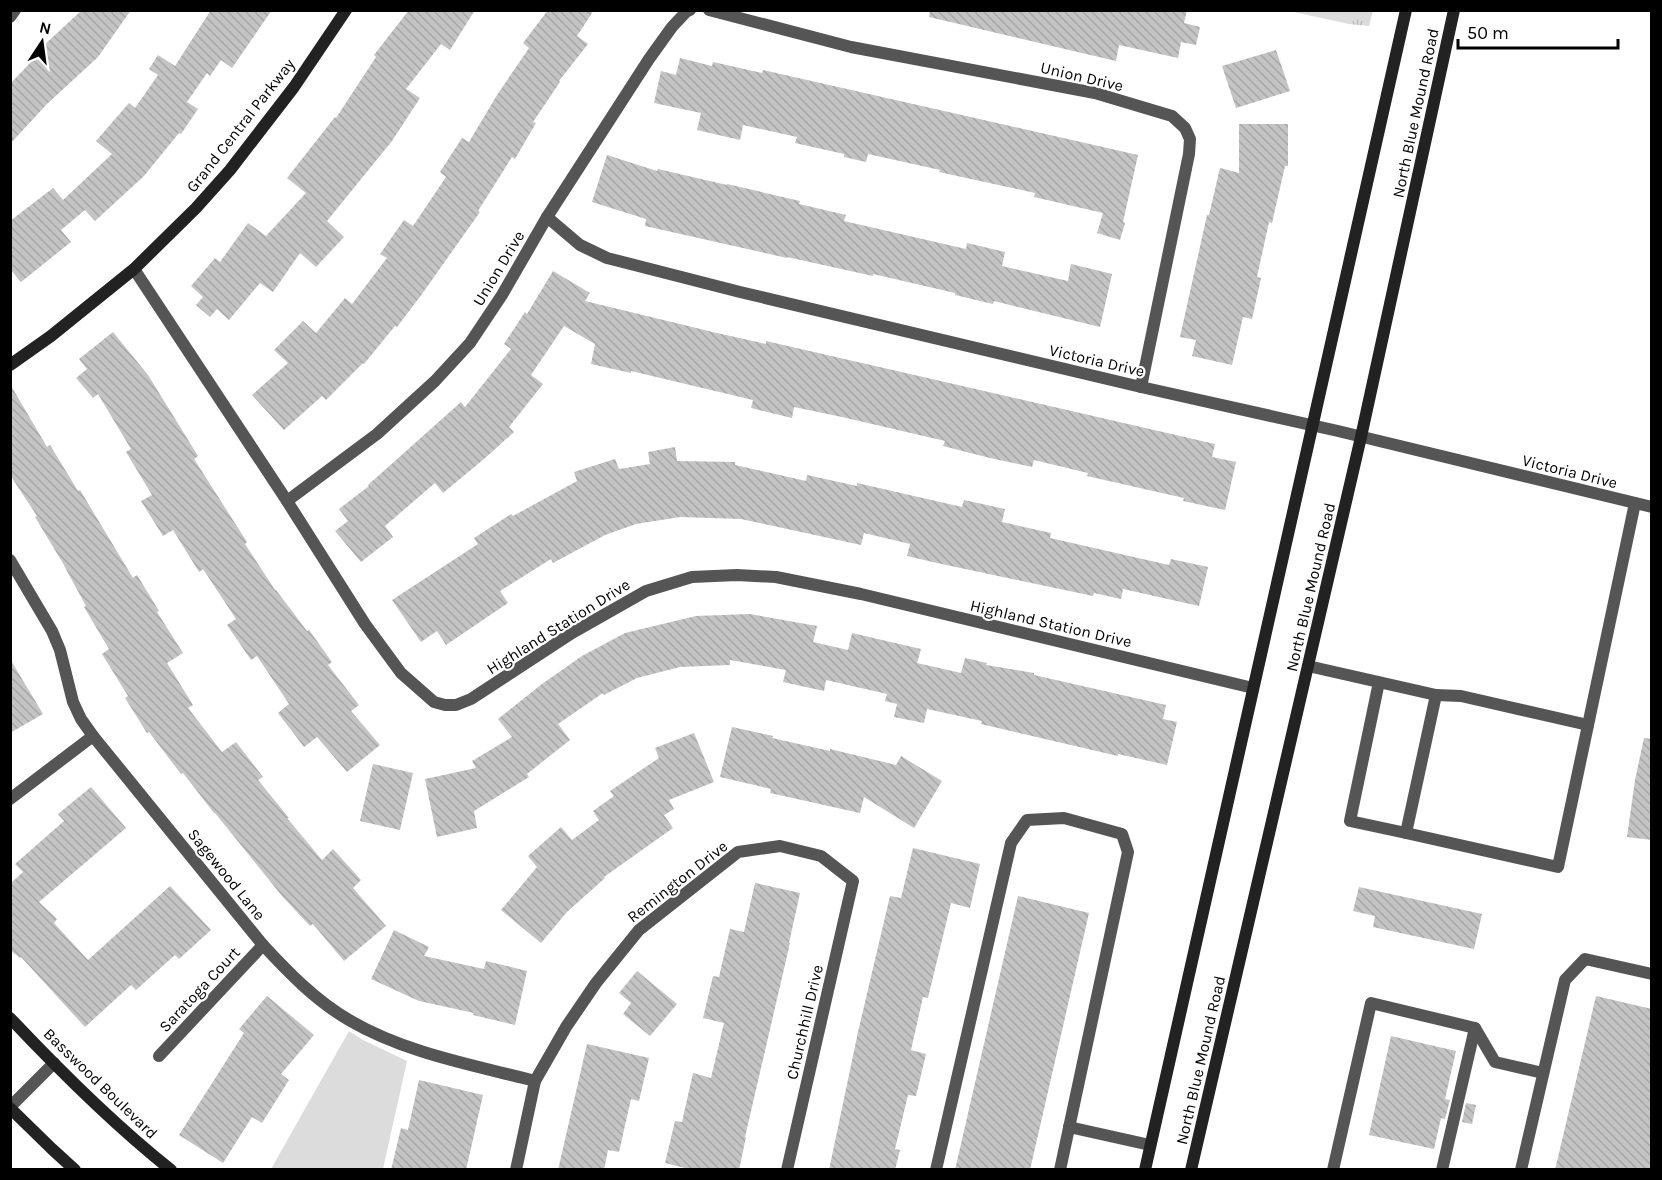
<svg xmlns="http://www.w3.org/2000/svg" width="1662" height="1180" font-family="Karla,sans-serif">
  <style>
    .grass { fill: url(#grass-tufts) }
    .park { fill: #dcdcdc }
    .building { fill: url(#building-back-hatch) }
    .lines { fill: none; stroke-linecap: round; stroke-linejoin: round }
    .lane { stroke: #555; stroke-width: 12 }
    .street { stroke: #555; stroke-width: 12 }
    .secondary { stroke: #222; stroke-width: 12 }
    .labels { text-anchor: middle; stroke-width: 4.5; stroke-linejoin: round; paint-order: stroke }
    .street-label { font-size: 16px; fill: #000; stroke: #fff }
  </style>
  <defs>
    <pattern id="grass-tufts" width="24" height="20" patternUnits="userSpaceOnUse" patternTransform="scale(1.5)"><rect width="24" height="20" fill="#dcdcdc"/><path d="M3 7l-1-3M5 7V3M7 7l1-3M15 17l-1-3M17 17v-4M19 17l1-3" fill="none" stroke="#bbb"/></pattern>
    <pattern id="building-back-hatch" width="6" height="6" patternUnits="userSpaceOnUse" patternTransform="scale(1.5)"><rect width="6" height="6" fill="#c4c4c4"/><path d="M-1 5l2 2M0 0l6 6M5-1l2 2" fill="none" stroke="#a7a7a7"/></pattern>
  </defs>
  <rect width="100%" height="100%" fill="#fff"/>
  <path class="grass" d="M 1289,11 L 1373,10 L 1373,11 L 1369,26 L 1349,24 Z"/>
  <path class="park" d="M 349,1031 L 363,1040 L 407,1061 L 383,1169 L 271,1169 Z"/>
  <g class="building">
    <path d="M 82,10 L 131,10 L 98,57 L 47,104 L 10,144 L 10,84 L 31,62 L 29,59 Z"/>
    <path d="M 211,10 L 272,10 L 232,68 L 221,60 L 210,76 L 207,73 L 187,102 L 198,109 L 181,134 L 179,133 L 144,176 L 95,221 L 85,210 L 61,230 L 71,242 L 21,282 L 10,269 L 10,221 L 53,188 L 63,200 L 112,154 L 96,141 L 129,103 L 135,108 L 158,75 L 149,69 L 158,55 L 175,66 Z"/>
    <path d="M 409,10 L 475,10 L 450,50 L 441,44 L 406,89 L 420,98 L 392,141 L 327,221 L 344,237 L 316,267 L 300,253 L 273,292 L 260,283 L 229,320 L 217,309 L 210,317 L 196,305 L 203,297 L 191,286 L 215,258 L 220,262 L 248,223 L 266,236 L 306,193 L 287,178 L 335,117 L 336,118 L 376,57 L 374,55 Z"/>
    <path d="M 548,10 L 594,10 L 577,36 L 588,44 L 559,81 L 560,82 L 533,122 L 536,123 L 515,159 L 512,157 L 478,211 L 480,212 L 422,294 L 397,327 L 395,326 L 364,364 L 363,363 L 326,400 L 322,396 L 284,430 L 252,395 L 288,363 L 274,350 L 303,321 L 316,333 L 345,298 L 352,304 L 387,258 L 380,254 L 404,220 L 413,226 L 446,177 L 440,172 L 462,138 L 469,142 L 497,95 L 529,48 L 523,43 Z"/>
    <path d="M 930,10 L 1187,10 L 1184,23 L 1200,27 L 1196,45 L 1181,42 L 1178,58 L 1119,45 L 1116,61 L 929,17 Z"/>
    <path d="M 1276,50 L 1290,91 L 1236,108 L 1222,66 Z"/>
    <path d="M 680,58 L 712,66 L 713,62 L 762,73 L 763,70 L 1138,155 L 1123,222 L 1125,223 L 1120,240 L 1097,233 L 1103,213 L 1034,197 L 1035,193 L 939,172 L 940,170 L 868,154 L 866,162 L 844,157 L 844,154 L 795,143 L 797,137 L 743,125 L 740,140 L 697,130 L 701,113 L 654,103 L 661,71 L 676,75 Z"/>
    <path d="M 1239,124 L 1288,124 L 1288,166 L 1285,166 L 1272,223 L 1269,222 L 1257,277 L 1261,278 L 1252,319 L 1243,317 L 1232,365 L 1192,356 L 1196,340 L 1180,337 L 1207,215 L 1209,215 L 1220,168 L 1239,173 Z"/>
    <path d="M 607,155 L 657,171 L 658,169 L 727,185 L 727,184 L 800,201 L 799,204 L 846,215 L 844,221 L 966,249 L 967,243 L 1005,252 L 1002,266 L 1068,281 L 1071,264 L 1112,274 L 1100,327 L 994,301 L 993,304 L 955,295 L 955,293 L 873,274 L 873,276 L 787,257 L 787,258 L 645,226 L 646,219 L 592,202 Z"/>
    <path d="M 553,271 L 590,293 L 585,301 L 717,333 L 766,344 L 766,341 L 1215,444 L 1212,457 L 1236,462 L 1225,510 L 1183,501 L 1184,498 L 1087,476 L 1088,473 L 1034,460 L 1032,467 L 990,458 L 943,446 L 945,441 L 842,417 L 794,407 L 792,418 L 751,408 L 753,400 L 631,371 L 631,373 L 591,364 L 595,344 L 564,326 L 531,375 L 543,384 L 509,427 L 514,432 L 484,459 L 443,493 L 435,483 L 385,526 L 393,537 L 361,562 L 335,531 L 348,521 L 339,509 L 369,486 L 368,485 L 461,402 L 465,407 L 511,349 L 504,344 L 525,312 L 527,314 Z"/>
    <path d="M 113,332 L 148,375 L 198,456 L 194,459 L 247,542 L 245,544 L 275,590 L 276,590 L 307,631 L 309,630 L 332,662 L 328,665 L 359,705 L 351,711 L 380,745 L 347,772 L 317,737 L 304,747 L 278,713 L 289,704 L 257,656 L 251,660 L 227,625 L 236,619 L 203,569 L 199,572 L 173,530 L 163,536 L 141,501 L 152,495 L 126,452 L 131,449 L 98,394 L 93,398 L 76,378 L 87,369 L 79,359 Z"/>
    <path d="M 10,384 L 47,447 L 50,445 L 78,491 L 80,490 L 133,578 L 137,575 L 159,611 L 157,612 L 183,653 L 167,663 L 193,705 L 188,708 L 222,752 L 236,742 L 263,777 L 258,780 L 289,818 L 287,818 L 322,860 L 333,849 L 361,880 L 353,888 L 386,926 L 344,961 L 313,924 L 310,926 L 282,896 L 215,813 L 214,813 L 183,773 L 181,774 L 149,732 L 147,733 L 125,698 L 128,696 L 102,654 L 109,649 L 84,607 L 86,606 L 61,560 L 35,517 L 37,516 L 10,475 Z"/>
    <path d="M 675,447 L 677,461 L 735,462 L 735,465 L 806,481 L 807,475 L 857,486 L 857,483 L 962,507 L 964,500 L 1005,509 L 1002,522 L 1051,533 L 1050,538 L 1169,565 L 1171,559 L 1208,567 L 1199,606 L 1123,589 L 1121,599 L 1094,593 L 1093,596 L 937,563 L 907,556 L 910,544 L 864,533 L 861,545 L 741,519 L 680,517 L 636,524 L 605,535 L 553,563 L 551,559 L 500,591 L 508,603 L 446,645 L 437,631 L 421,642 L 392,600 L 478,544 L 474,538 L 511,514 L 513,516 L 577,481 L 574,472 L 615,459 L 619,469 L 650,464 L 648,452 Z"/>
    <path d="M 750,614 L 817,626 L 813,642 L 848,650 L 852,633 L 921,649 L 917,663 L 961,673 L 965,658 L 987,663 L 986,665 L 1034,673 L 1034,675 L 1166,705 L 1163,719 L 1177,722 L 1167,765 L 1118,754 L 1118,756 L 981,724 L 982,721 L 927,709 L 924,723 L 894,717 L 897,704 L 885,701 L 887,694 L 826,680 L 824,691 L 783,682 L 786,670 L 730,660 L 730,665 L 680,667 L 637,678 L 604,695 L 603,693 L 558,724 L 570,740 L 527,774 L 529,777 L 474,811 L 477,828 L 437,837 L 425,779 L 476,768 L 472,761 L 512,737 L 498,719 L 542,684 L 582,656 L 625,633 L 696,616 Z"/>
    <path d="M 10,659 L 43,714 L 10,733 Z"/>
    <path d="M 732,727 L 773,736 L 772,738 L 830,751 L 830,749 L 896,765 L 901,756 L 942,781 L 914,828 L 864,797 L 860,813 L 770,793 L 771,789 L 720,777 Z"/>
    <path d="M 694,733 L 714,782 L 669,800 L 674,809 L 664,815 L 673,828 L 604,877 L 605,878 L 567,912 L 541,943 L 501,910 L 537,867 L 528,856 L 561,827 L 572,840 L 599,820 L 593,811 L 614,796 L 610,791 L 659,758 L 655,748 Z"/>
    <path d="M 1644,738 L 1652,739 L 1652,840 L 1627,837 L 1635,780 Z"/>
    <path d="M 373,764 L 413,773 L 400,830 L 360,821 Z"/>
    <path d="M 91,787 L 126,828 L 39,902 L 57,919 L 54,923 L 88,960 L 170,886 L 211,930 L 179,959 L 175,955 L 136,990 L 131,985 L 85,1027 L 21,957 L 20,958 L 10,950 L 10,884 L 23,872 L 15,864 L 64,821 L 58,814 Z"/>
    <path d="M 913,848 L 980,864 L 970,908 L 951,903 L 928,998 L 923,997 L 911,1050 L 926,1054 L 916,1096 L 908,1095 L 895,1149 L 900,1150 L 895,1170 L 829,1170 L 858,1032 L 890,896 L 901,898 Z"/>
    <path d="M 755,883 L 800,893 L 789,943 L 790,943 L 745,1137 L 746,1137 L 739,1170 L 693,1170 L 665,1163 L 675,1121 L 682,1122 L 693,1073 L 711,1078 L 724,1023 L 703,1018 L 713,976 L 719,977 L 730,929 L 744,932 Z"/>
    <path d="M 1359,887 L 1482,914 L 1474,949 L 1373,927 L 1375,916 L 1353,911 Z"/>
    <path d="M 1018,896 L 1089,913 L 1030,1170 L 955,1170 Z"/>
    <path d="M 394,930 L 429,947 L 424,956 L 484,969 L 486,961 L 527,971 L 515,1025 L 473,1015 L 474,1013 L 419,1001 L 371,979 Z"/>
    <path d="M 637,971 L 677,1004 L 650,1036 L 623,1014 L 631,1003 L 619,993 Z"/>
    <path d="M 267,996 L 314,1035 L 281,1074 L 289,1080 L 262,1123 L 252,1117 L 223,1163 L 179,1135 L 244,1033 L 239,1029 Z"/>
    <path d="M 1596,996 L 1652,1009 L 1652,1170 L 1555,1170 Z"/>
    <path d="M 1391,1036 L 1456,1051 L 1445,1099 L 1450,1100 L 1445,1119 L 1441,1118 L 1434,1149 L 1369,1135 Z"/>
    <path d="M 587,1044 L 649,1058 L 639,1101 L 631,1099 L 619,1152 L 608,1150 L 604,1170 L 558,1170 Z"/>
    <path d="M 419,1080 L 483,1095 L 466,1170 L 391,1170 L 401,1128 L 408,1130 Z"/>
    <path d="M 1466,1103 L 1476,1105 L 1472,1124 L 1462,1122 Z"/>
  </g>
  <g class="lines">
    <g class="lane">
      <path d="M 1308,666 L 1436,695 L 1406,833 L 1350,821 L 1379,682"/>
      <path d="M 1436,695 L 1461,696 L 1588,725"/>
      <path d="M 1406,833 L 1558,867 L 1635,503"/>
      <path d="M 1069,1127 L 1150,1145"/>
      <path d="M 936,1170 L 1011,843 L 1027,820 L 1064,818 L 1122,834 L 1128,852 L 1060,1170"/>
      <path d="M 1333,1170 L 1371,1003 L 1475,1028 L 1495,1062 L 1543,1073"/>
      <path d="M 1442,1170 L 1475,1028"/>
      <path d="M 1521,1170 L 1565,980 L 1585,959 L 1652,974"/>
    </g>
    <g class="street">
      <path d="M 709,10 L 851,47 L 1095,93 L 1172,116 L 1185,128 L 1190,139 L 1189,154 L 1141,387"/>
      <path d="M 10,17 L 15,10"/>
      <path d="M 547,217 L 580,245 L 607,258 L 740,292 L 1141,387 L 1338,431 L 1652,507"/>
      <path d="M 134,269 L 287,501 L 365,624 L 401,673 L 434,702 L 445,705 L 456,705 L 471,699 L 572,633 L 646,591 L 692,577 L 737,575 L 776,577 L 861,594 L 1253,688"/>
      <path d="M 287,501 L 377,434 L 435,381 L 470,343 L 502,295 L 547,217 L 649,59 L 672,27 L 687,11 L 690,10"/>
      <path d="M 10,560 L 52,631 L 60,650 L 73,702 L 81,719 L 93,736 L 263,945 C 288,972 316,1001 349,1020 C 405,1053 473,1065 535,1081"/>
      <path d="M 10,799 L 93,736"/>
      <path d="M 159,1056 L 263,945"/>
      <path d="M 10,1107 L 54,1063"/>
      <path d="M 516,1170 L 535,1081 L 566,1027 L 596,983 L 639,930 L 738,852 L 780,846 L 821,856 L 853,881 L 787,1170"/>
    </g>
    <g class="secondary">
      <path d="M 10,365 L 51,336 L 134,269 L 196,208 L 230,170 L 294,87 L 346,10"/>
      <path d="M 10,1018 C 61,1072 113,1124 171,1170"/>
      <path d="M 10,1108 L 52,1149 L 75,1170"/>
      <path d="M 1145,1170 L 1406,10"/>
      <path d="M 1191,1170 L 1361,437 L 1454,10"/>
    </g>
  </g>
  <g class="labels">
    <g class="street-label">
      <text transform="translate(1082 76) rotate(13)" y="6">Union Drive</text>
      <text transform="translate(1415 113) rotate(-78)" y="6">North Blue Mound Road</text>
      <text transform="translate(240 125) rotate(-52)" y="6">Grand Central Parkway</text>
      <text transform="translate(498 268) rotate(-59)" y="6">Union Drive</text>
      <text transform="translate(1097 360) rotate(13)" y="6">Victoria Drive</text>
      <text transform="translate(1570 471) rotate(14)" y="6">Victoria Drive</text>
      <text transform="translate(1310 587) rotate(-77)" y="6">North Blue Mound Road</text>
      <text transform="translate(1051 623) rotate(13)" y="6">Highland Station Drive</text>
      <text transform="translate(558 626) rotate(-32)" y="6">Highland Station Drive</text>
      <text transform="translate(227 874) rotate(51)" y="6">Sagewood Lane</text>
      <text transform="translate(677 881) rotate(-38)" y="6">Remington Drive</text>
      <text transform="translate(199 989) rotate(-47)" y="6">Saratoga Court</text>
      <text transform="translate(804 1022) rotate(-77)" y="6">Churchhill Drive</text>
      <text transform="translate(1200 1060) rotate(-77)" y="6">North Blue Mound Road</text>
      <text transform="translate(101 1083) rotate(44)" y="6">Basswood Boulevard</text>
    </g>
  </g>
  <rect width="1662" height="1180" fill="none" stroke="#000000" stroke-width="24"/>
  <g transform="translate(42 42) rotate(13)" stroke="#ffffff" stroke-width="4.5" paint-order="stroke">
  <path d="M0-4.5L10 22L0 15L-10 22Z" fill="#000000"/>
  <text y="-9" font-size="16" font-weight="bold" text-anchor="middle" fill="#000000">N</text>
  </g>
  <path d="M1458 39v9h160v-9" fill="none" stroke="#000000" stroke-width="3"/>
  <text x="1467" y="39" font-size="18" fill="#000000" stroke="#ffffff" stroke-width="4.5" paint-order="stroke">50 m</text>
</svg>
